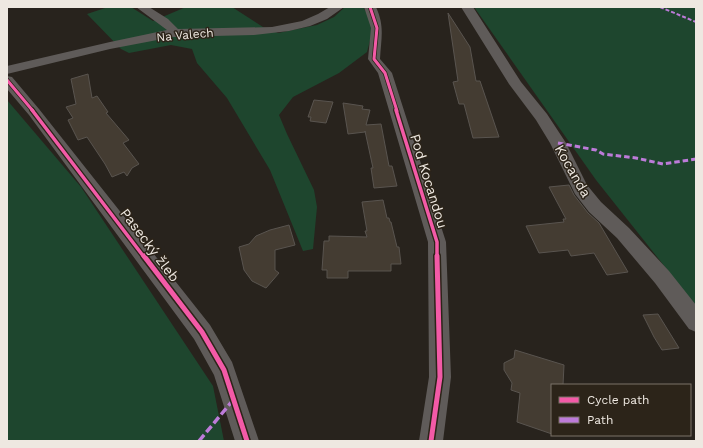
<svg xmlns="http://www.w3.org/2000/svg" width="703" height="448" font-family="'Work Sans',sans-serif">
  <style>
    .green { fill: #1e462e }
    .building { fill: #443c32; stroke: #59544f }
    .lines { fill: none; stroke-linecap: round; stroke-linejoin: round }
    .street { fill: #5f5b59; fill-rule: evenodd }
    .quiet-far2 { stroke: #bd7bd9; stroke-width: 2; stroke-dasharray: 4 2; stroke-linecap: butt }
    .quiet-far1 { stroke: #bd7bd9; stroke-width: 3; stroke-dasharray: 5.5 3; stroke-linecap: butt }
    .quiet { stroke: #bd7bd9; stroke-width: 3.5; stroke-dasharray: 8 3.5; stroke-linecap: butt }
    .cycleway-far2-casing { stroke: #2c2419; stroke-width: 4.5 }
    .cycleway-far1-casing { stroke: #2c2419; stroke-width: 6 }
    .cycleway-casing { stroke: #2c2419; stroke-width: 8 }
    .cycleway-far2 { stroke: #f35aa7; stroke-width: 3 }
    .cycleway-far1 { stroke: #f35aa7; stroke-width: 3.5 }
    .cycleway { stroke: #f35aa7; stroke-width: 5 }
    .labels { text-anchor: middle; stroke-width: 3; stroke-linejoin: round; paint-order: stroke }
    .far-street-label { font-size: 12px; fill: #eee8e1; stroke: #2c2419 }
    .street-label { font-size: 14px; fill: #eee8e1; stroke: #2c2419 }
  </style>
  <rect width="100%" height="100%" fill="#28231d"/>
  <g class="green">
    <path d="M 108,7 L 131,7 L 153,21 L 186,7 L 232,7 L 263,27 L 278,33 L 317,25 L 334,17 L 345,7 L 363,7 L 374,25 L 367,52 L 339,73 L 293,97 L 279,115 L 287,134 L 314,190 L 317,207 L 313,249 L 303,251 L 270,170 L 227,98 L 197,63 L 192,49 L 171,45 L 129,53 L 121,49 L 87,14 Z"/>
    <path d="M 474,7 L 696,7 L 696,306 L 596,180 Z"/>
    <path d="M 7,100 L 81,187 L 213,386 L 224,441 L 7,441 Z"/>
  </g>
  <g class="building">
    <path d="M 448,13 L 470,47 L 476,81 L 480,81 L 499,137 L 473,138 L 464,104 L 459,104 L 453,82 L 458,81 Z"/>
    <path d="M 88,74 L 92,98 L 97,96 L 108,112 L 106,113 L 129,140 L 123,143 L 139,164 L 132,168 L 127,176 L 124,172 L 112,177 L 105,164 L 87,137 L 78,140 L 68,120 L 73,118 L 66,107 L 76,104 L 71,79 Z"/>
    <path d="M 314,100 L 333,102 L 326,123 L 310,121 L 311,117 L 308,117 Z"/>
    <path d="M 343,103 L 363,106 L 362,109 L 370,110 L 366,125 L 381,124 L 389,166 L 392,166 L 397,186 L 374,188 L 371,168 L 373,168 L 365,131 L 365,132 L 348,134 Z"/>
    <path d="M 569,185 L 574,195 L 588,213 L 599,223 L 628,272 L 607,275 L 594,253 L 571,256 L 568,250 L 539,253 L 526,226 L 564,222 L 563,219 L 566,219 L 549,187 Z"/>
    <path d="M 383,200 L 387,218 L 389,218 L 390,222 L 391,222 L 397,247 L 399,247 L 401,264 L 391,264 L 391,271 L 348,271 L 348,278 L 327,278 L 327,270 L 322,270 L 324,241 L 329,241 L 329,236 L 367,237 L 365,231 L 367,231 L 362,202 Z"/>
    <path d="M 289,225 L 295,245 L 275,250 L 275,270 L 279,273 L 266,288 L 252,281 L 244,270 L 239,247 L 249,244 L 256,236 L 270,230 Z"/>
    <path d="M 658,314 L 679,348 L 662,350 L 654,337 L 643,315 Z"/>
    <path d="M 515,350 L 564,365 L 563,385 L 552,385 L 552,434 L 517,422 L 520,393 L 511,390 L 512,383 L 504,370 L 504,363 L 514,358 Z"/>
  </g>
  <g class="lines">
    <g class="street">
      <path d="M 136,7 L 149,7 L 168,19 L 178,29 L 272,27 L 302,21 L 318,14 L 330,7 L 344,7 L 327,19 L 310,26 L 289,31 L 254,35 L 173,37 L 110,49 L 7,74 L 7,66 L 110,42 L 167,30 Z"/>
      <path d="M 364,7 L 376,7 C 385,27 381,38 380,59 L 392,73 L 446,242 L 451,377 L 443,441 L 419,441 L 429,377 L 428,242 L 378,73 L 368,59 L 371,28 Z"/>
      <path d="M 461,7 L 473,7 L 521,82 L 547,114 L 566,143 L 587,185 L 601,202 L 629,228 L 669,271 L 696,305 L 696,332 L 689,329 L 655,283 L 617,238 L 589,212 L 575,194 L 550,143 L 536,120 L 509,84 Z"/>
      <path d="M 7,76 L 12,77 L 39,109 L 210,325 L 232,362 L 259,441 L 235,441 L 214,375 L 194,339 L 29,115 L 7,89 Z"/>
    </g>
    <path class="quiet-far2" d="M 660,7 L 696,22"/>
    <path class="quiet-far1" d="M 558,143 L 596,150 L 603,154 L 636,158 L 663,164 L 696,159"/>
    <path class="quiet" d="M 199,441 L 234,399"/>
    <defs>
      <g id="cycleway-far2">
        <path d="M 370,7 L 377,28 L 374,59 L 385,73 L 397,111"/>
        <path d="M 7,80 L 33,111"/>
      </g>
      <g id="cycleway-far1">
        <path d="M 32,110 L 144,257"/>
        <path d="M 396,110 L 437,242 L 437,257"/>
      </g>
      <g id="cycleway">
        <path d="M 144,256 L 202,332 L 224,370 L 247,441"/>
        <path d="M 431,441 L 440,377 L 437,256"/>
      </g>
    </defs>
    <use href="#cycleway-far2" class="cycleway-far2-casing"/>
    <use href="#cycleway-far1" class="cycleway-far1-casing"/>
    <use href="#cycleway" class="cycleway-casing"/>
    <use href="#cycleway-far2" class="cycleway-far2"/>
    <use href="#cycleway-far1" class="cycleway-far1"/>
    <use href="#cycleway" class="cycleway"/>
  </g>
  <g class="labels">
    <g class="far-street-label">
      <text transform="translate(185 35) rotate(-5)" y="4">Na Valech</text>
    </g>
    <g class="street-label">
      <text transform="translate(573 171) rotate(60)" y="5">Kocanda</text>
      <text transform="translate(429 181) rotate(73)" y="5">Pod Kocandou</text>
      <text transform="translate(150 245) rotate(53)" y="5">Pasecký žleb</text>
    </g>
  </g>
  <rect width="703" height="448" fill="none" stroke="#eee8e1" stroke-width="16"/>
  <rect x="551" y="384" width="140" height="52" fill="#2c2419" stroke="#7a7269"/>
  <rect x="559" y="397" width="20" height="6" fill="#f35aa7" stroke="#7a7269"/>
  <text x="587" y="404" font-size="12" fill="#eee8e1">Cycle path</text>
  <rect x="559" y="417" width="20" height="6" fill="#bd7bd9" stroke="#7a7269"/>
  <text x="587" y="424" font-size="12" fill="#eee8e1">Path</text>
</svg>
